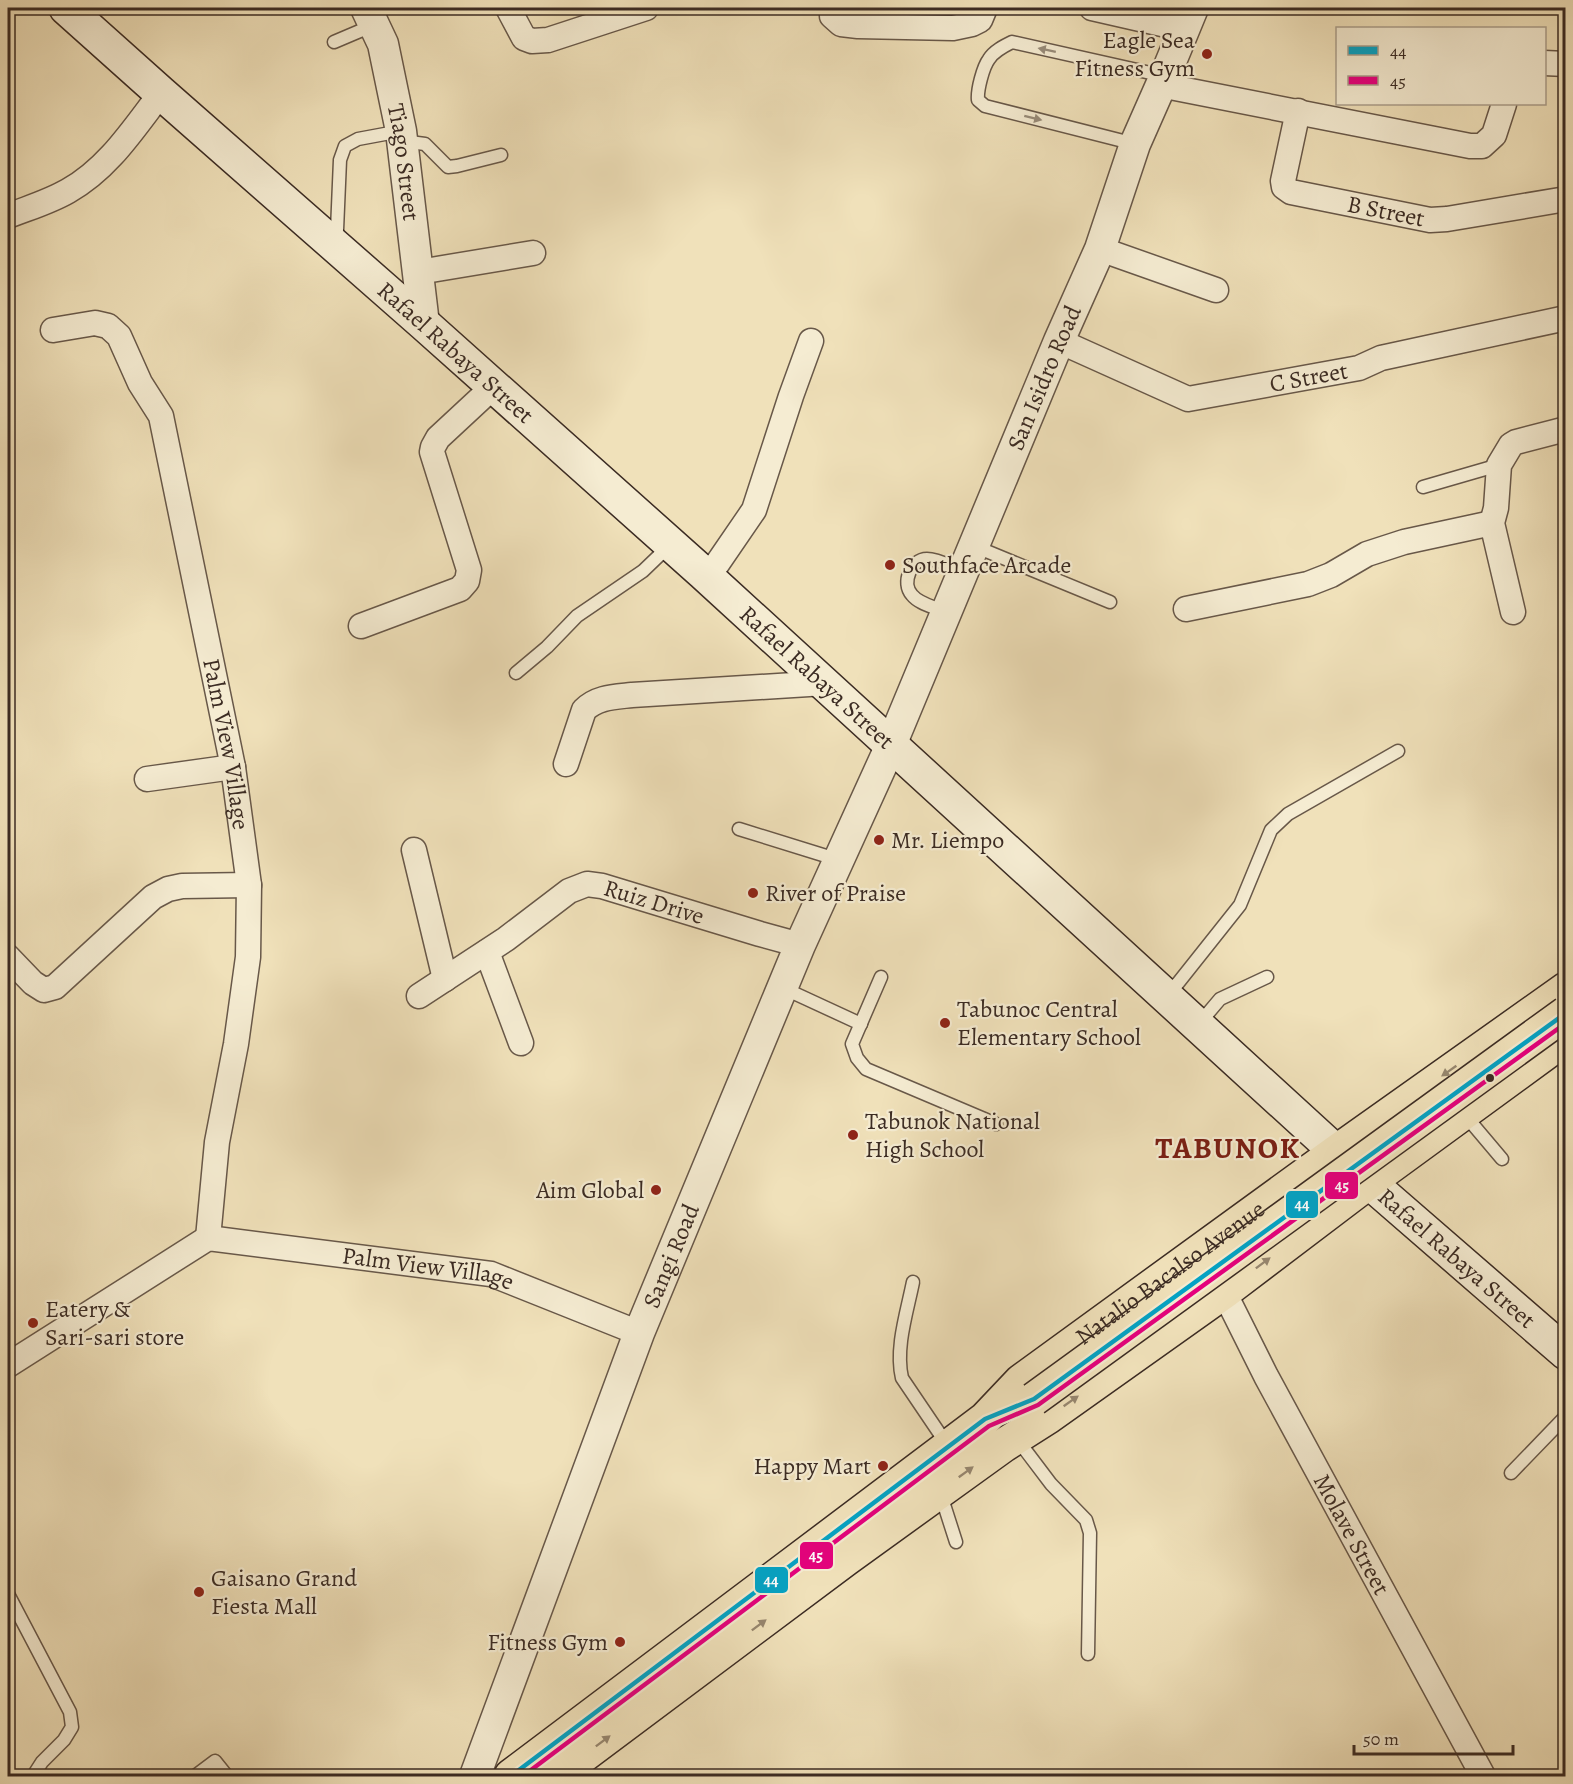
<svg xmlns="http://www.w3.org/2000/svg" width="1573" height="1784" font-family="Alegreya,serif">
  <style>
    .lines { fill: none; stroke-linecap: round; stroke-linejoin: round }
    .service-casing { stroke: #685849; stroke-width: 15 }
    .minor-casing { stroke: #685849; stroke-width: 27 }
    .tertiary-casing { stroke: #685849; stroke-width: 33 }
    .secondary-casing { stroke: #3b2b23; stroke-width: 36 }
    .primary-casing { stroke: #3b2b23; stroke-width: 36 }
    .service { stroke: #f5ecd2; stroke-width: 12 }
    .minor { stroke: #f5ecd2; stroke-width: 24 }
    .tertiary { stroke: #f5ecd2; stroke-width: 30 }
    .secondary { stroke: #f5ecd2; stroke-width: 33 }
    .primary { stroke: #f0e1ba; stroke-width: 33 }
    .primary-bridge-casing { stroke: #3b2b23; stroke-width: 36; stroke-linecap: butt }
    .primary-bridge { stroke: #f0e1ba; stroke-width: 33 }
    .bus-1-casing { stroke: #f5ecd2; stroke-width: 9 }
    .bus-2-casing { stroke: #f5ecd2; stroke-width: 9 }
    .bus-1 { stroke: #03a3c5; stroke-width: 4.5 }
    .bus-2 { stroke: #e5007d; stroke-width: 4.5 }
    .oneway { fill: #988c7a }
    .oneway2 { fill: #96866e }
    .poi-dot { fill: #8f2418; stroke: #f5ecd2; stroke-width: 2 }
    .bus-dot { fill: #3b2b23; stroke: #f5ecd2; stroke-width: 2 }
    .labels { text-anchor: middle; stroke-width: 4.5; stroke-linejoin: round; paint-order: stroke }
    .poi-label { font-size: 24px; fill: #3b2b23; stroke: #f5ecd2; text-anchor: start }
    .street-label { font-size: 24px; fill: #3b2b23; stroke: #f5ecd2 }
    .district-label { font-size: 30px; font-weight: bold; letter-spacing: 1.5px; fill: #7a1f14; stroke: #f5ecd2 }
    .line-badge { stroke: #f5ecd2; stroke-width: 2 }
    .badge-label { font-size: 16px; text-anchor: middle; font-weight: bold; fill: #fff }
  </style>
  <rect width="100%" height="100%" fill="#f0e1ba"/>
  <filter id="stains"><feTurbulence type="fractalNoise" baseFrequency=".00333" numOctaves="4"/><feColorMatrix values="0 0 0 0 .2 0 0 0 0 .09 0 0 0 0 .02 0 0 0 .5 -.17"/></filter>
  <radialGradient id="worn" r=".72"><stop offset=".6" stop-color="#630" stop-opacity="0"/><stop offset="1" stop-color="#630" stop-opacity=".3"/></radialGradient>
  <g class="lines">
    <defs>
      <g id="service">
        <path d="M 334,42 L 374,25"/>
        <path d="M 402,141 L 425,144 L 448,167 L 457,166 L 501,155"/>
        <path d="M 1135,144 L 985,106 L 978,100 C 977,90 983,67 989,59 C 994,51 1004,46 1012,42 L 1164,76"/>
        <path d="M 332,241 L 337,230 L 340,160 L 345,146 L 358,139 L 401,131"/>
        <path d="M 1423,487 L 1499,465"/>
        <path d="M 974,546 L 1110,602"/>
        <path d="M 945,612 C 935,607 919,604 912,595 C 901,583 911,559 927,559 C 938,559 952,567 963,571"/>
        <path d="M 516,673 L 547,647 L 577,616 L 643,571 L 669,546"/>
        <path d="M 739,829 L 839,860"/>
        <path d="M 881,977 L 852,1044 L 857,1058 L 866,1069 L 996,1124"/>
        <path d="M 783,988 L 861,1024"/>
        <path d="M 1166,994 L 1178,983 L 1240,905 L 1271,830 L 1288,814 L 1398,751"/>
        <path d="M 1198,1025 L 1220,999 L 1267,977"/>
        <path d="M 1464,1114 L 1502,1159"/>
        <path d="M 913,1282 C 907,1312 895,1348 902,1378 L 948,1446"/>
        <path d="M 1017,1439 L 1051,1484 L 1086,1520 L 1090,1533 L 1088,1654"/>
        <path d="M 1511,1473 L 1566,1416"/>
        <path d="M 940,1492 L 956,1542"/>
        <path d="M 8,1594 L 70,1712 L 72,1727 L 64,1740 L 42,1762 L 33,1776"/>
        <path d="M 195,1776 L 215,1761 L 227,1776"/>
      </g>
      <g id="minor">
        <path d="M 508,8 L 524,38 L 532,41 L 548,40 L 646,8"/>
        <path d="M 832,8 L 832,16 L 841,24 L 858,26 L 953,28 L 972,24 L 980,20 L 985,8"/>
        <path d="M 1092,8 L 1184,29"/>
        <path d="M 1544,63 L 1566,64"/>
        <path d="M 1160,85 L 1470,146 L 1482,146 L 1494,135 L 1504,104"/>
        <path id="s1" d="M 1298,111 L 1283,181 L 1284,187 L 1291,192 L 1430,220 L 1447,219 L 1566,199"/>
        <path d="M 8,216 C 28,208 49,202 68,191 C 108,169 134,128 161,93"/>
        <path d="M 1100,249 L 1216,290"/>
        <path d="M 419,272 L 533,253"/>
        <path id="s2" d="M 53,330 L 95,323 L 108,326 L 119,336 L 140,383 L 161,416 L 233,767 L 249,885 L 248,957 L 236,1044 L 217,1142 L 208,1238"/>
        <path id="s3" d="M 1059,341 L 1188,399 L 1359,368 L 1381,358 L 1566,318"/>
        <path d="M 703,573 L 717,564 L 754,510 L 791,396 L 811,341"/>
        <path d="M 1186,609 L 1308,584 L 1331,575 L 1367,554 L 1404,542 L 1492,523"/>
        <path d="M 1513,612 L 1492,523 L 1496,508 L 1499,465 L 1511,445 L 1516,442 L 1566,429"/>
        <path d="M 361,626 L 460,589 L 467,581 L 469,570 L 432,452 L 433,447 L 438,438 L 494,386"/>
        <path d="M 566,764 L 584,710 C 597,697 614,697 632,695 L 825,683"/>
        <path d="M 147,779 L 233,767"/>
        <path d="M 414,850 L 445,979"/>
        <path d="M 487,952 L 521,1043"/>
        <path d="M 8,957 L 33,983 L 44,990 L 55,987 L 153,897 L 168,889 L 182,886 L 249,885"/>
        <path id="s4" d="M 419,996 L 506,939 L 569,891 L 587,884 L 602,886 L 760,934 L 800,945"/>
        <path id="s5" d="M 1224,1292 L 1266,1376 L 1483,1776"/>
        <path id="s6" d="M 8,1365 L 208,1238 L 491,1274 L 639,1333"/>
      </g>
      <g id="tertiary">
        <path id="s7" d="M 366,8 L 383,44 L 401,131 L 424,324"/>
        <path id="s8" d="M 475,1776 L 639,1333 L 800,945 L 891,745 L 1059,341 L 1100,249 L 1135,144 L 1165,76 L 1193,8"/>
      </g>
      <g id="secondary">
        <path id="s9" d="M 66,8 L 161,93 L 424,324 L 703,573 L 1369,1182 L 1566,1353"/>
      </g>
      <g id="primary">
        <path id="s10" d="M 511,1776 L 985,1419 L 1021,1381 L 1336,1152 L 1566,989"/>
        <path d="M 556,1776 L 846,1559 L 1004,1445 L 1048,1417 L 1224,1292 L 1369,1182 L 1566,1038"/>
      </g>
    </defs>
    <use href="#service" class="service-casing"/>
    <use href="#minor" class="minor-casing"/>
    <use href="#tertiary" class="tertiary-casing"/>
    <use href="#secondary" class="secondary-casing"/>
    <use href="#primary" class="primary-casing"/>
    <use href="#service" class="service"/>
    <use href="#minor" class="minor"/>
    <use href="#tertiary" class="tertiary"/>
    <use href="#secondary" class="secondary"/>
    <use href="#primary" class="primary"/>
    <defs>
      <path id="primary-bridge" d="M 1034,1399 L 1566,1013"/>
    </defs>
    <use href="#primary-bridge" class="primary-bridge-casing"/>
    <use href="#primary-bridge" class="primary-bridge"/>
    <defs>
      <path id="bus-1" d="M 511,1776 L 985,1419 L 1034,1399 L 1566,1013"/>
      <path id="bus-2" d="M 523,1776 L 989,1426 L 1038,1405 L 1566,1023"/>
    </defs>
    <use href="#bus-1" class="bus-1-casing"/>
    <use href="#bus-2" class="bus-2-casing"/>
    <use href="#bus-1" class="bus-1"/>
    <use href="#bus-2" class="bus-2"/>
  </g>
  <defs><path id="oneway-solid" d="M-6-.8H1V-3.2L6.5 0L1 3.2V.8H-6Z" transform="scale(1.5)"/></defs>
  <g class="oneway">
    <use href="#oneway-solid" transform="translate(1047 50) rotate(-168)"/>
    <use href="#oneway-solid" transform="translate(1033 118) rotate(14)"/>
  </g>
  <g class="oneway2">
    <use href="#oneway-solid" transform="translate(1449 1071) rotate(145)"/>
    <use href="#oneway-solid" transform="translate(1263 1263) rotate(-37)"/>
    <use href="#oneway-solid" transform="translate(1071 1401) rotate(-35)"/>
    <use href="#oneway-solid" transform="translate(966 1472) rotate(-36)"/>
    <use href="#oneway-solid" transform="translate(759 1625) rotate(-37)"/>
    <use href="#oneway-solid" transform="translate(603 1741) rotate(-37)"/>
  </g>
  <g class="poi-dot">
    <circle cx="1207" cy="54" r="6"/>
    <circle cx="890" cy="565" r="6"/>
    <circle cx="879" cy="840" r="6"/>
    <circle cx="753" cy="893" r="6"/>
    <circle cx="945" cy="1023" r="6"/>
    <circle cx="853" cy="1135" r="6"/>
    <circle cx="656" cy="1190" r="6"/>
    <circle cx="33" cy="1323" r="6"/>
    <circle cx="883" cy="1466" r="6"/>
    <circle cx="199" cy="1592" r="6"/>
    <circle cx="620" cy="1642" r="6"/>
  </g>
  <circle class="bus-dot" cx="1490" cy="1078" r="5"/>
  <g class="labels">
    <g class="poi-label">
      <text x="1195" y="48" text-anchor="end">Eagle Sea<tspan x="1195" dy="28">Fitness Gym</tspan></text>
      <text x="902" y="573">Southface Arcade</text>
      <text x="891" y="848">Mr. Liempo</text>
      <text x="765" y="901">River of Praise</text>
      <text x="957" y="1017">Tabunoc Central<tspan x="957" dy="28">Elementary School</tspan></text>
      <text x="865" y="1129">Tabunok National<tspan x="865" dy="28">High School</tspan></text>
      <text x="644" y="1198" text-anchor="end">Aim Global</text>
      <text x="45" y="1317">Eatery &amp;<tspan x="45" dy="28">Sari-sari store</tspan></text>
      <text x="871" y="1474" text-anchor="end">Happy Mart</text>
      <text x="211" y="1586">Gaisano Grand<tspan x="211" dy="28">Fiesta Mall</tspan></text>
      <text x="608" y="1650" text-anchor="end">Fitness Gym</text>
    </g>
    <g class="street-label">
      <text dy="8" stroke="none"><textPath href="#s7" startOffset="160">Tiago Street</textPath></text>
      <text dy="8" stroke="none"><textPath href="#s1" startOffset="183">B Street</textPath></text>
      <text dy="8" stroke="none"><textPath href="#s9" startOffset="520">Rafael Rabaya Street</textPath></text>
      <text dy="8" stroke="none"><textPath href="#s8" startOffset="1510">San Isidro Road</textPath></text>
      <text dy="8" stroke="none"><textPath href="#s3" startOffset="264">C Street</textPath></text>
      <text dy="8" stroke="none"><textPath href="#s9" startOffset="1006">Rafael Rabaya Street</textPath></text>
      <text dy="8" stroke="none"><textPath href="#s2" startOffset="496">Palm View Village</textPath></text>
      <text dy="8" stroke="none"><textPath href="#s4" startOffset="272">Ruiz Drive</textPath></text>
      <text dy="8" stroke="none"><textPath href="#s8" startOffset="556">Sangi Road</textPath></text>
      <text dy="8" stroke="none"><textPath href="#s9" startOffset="1870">Rafael Rabaya Street</textPath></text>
      <text dy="8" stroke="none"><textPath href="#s6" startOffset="459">Palm View Village</textPath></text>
      <text dy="8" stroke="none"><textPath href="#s10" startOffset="830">Natalio Bacalso Avenue</textPath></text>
      <text dy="8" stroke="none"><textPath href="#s5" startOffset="274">Molave Street</textPath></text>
    </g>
    <g class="district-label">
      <text x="1228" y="1158">TABUNOK</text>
    </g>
  </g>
  <g class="line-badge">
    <rect x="1324" y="1171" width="35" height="29" rx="6" fill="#e5007d"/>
    <rect x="1285" y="1190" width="34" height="29" rx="6" fill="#03a3c5"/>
    <rect x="799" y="1541" width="35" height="29" rx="6" fill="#e5007d"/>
    <rect x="754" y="1566" width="35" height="28" rx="6" fill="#03a3c5"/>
  </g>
  <g class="badge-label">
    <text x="1342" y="1191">45</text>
    <text x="1302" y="1210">44</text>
    <text x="816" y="1561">45</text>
    <text x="771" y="1586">44</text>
  </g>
  <rect width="1573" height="1784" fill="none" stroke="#f0e1ba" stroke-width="30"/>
  <rect x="9" y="9" width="1555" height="1766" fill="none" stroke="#3b2b23" stroke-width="3"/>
  <rect x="15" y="15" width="1543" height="1754" fill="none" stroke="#3b2b23" stroke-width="1.5"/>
  <rect x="1336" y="27" width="210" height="78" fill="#f5ecd2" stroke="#ab9f8c" stroke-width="1.5"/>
  <rect x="1348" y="46" width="30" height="9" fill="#03a3c5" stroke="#ab9f8c" stroke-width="1.5"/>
  <text x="1390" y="57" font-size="18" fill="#3b2b23">44</text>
  <rect x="1348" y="76" width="30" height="9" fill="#e5007d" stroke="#ab9f8c" stroke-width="1.5"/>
  <text x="1390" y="87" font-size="18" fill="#3b2b23">45</text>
  <path d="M1354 1745v9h159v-9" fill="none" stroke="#3b2b23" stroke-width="3"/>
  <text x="1363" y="1745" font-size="18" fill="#3b2b23" stroke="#f5ecd2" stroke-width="4.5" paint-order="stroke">50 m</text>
  <rect width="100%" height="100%" filter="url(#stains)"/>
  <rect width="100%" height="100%" fill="url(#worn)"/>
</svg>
